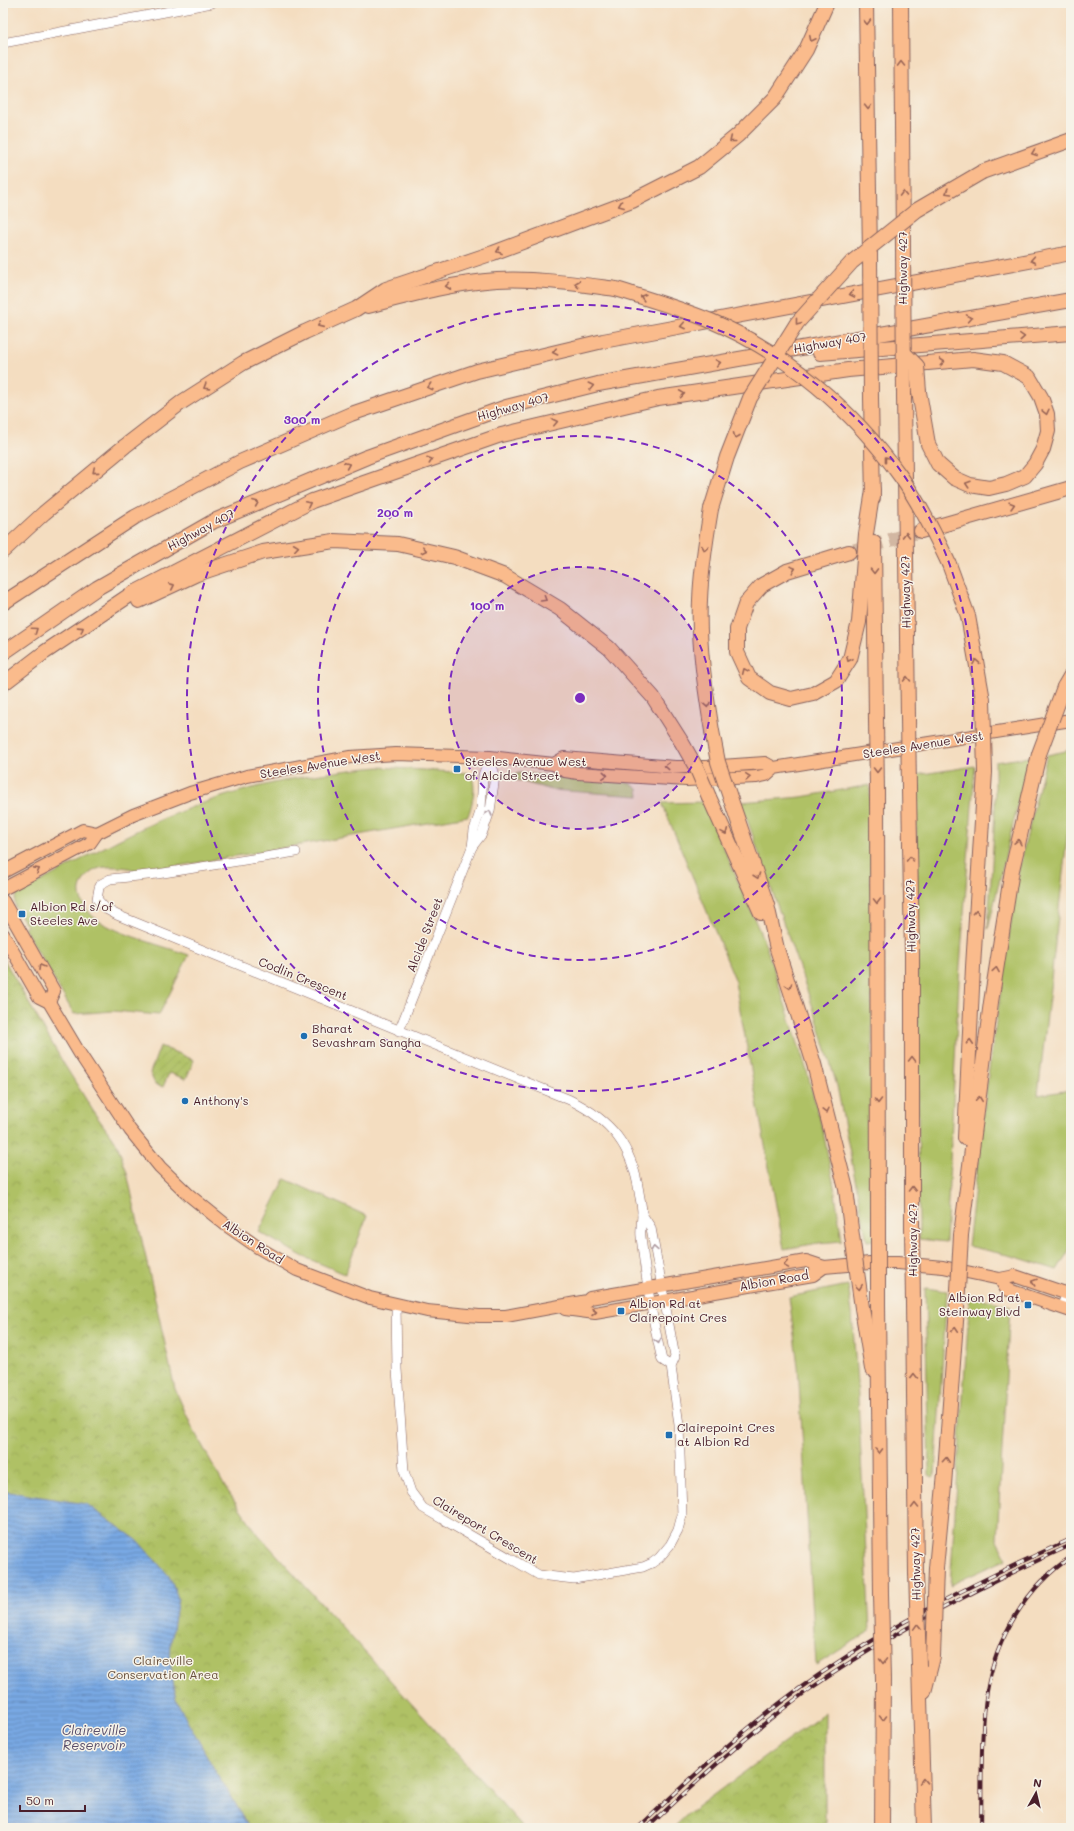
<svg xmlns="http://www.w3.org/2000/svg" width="1074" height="1831" font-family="Mali,sans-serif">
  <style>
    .grass { fill: #afc165; stroke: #7c7048 }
    .park { fill: url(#park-crowns); stroke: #7c7048 }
    .garden { fill: url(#garden-furrows); stroke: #7c7048 }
    .water { fill: url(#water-rules); stroke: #616487 }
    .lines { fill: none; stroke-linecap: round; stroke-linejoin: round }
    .highway-tunnel { stroke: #d2b7a2; stroke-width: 14; stroke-dasharray: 14 7; stroke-linecap: butt }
    .minor-casing { stroke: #86625f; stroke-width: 10 }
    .major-casing { stroke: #86625f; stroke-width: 14 }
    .highway-casing { stroke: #86625f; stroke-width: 16 }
    .minor { stroke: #fff; stroke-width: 9 }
    .major { stroke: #fabb8c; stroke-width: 12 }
    .highway { stroke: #fabb8c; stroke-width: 14 }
    .rail-casing { stroke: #4a1f2b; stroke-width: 4 }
    .rail { stroke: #f7f3e8; stroke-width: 2.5; stroke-dasharray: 8; stroke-linecap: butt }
    .highway-bridge-casing { stroke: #86625f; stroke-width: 16; stroke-linecap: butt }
    .highway-bridge { stroke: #fabb8c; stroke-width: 14 }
    .oneway { stroke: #996557 }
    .oneway2 { stroke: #ae9aa0 }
    .ring { fill: none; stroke: #7b2cbf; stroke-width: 2; stroke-dasharray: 7 5 }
    .poi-dot { fill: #1f6fb2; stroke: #f7f3e8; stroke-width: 1.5 }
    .labels { text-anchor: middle; stroke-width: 3; stroke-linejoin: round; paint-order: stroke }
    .street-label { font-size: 12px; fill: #4a1f2b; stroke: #f7f3e8 }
    .poi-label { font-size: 12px; fill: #4a1f2b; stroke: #f7f3e8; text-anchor: start }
    .park-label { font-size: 12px; fill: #68503c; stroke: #f7f3e8 }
    .water-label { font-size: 13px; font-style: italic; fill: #5a4f6b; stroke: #f7f3e8 }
    .centre { fill: #7b2cbf; stroke: #f7f3e8; stroke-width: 2 }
    .ring-label { font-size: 12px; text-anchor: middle; font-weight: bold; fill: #7b2cbf; stroke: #f7f3e8; stroke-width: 3; stroke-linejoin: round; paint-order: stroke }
  </style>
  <defs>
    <pattern id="park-crowns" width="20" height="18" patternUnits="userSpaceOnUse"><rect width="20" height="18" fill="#afc165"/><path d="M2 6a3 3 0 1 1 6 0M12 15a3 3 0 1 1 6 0" fill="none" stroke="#98a558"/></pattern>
    <pattern id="garden-furrows" width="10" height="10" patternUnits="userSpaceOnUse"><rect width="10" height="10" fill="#afc165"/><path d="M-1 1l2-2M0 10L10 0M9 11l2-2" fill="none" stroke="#98a558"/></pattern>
    <pattern id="water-rules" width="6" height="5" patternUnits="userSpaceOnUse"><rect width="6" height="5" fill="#78a8e3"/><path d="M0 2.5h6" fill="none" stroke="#6488b8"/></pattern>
  </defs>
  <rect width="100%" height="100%" fill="#f7f3e8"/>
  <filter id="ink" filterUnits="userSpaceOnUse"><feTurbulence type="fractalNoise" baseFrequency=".025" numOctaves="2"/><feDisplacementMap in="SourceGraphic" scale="8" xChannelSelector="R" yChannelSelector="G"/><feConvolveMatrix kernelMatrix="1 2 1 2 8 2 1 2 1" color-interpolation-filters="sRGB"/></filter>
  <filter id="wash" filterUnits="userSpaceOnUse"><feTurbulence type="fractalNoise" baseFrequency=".012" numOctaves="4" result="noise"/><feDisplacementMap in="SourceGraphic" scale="16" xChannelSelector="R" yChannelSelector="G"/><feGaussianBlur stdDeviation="0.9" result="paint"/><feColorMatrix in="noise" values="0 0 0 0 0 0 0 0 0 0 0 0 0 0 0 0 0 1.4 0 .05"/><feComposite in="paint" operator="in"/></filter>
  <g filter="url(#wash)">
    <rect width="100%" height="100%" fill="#f4ddc0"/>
    <g class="grass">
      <path d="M 1071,750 L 1071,802 L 1038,1095 L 1071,1090 L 1071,1247 L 1057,1270 L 1016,1257 L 968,1246 L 987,1083 L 1019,868 L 1047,755 Z"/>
      <path d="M 1029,757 L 988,929 L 995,812 L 995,762 Z"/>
      <path d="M 975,766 L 959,980 L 946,1242 L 919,1239 L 916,775 Z"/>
      <path d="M 379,767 L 468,773 C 479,781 472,805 468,816 L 155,870 C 149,870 142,871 137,871 C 133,871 131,868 128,868 C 122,867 106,866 100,868 C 90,871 83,878 80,889 C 78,902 91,917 102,923 C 125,936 163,946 189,955 L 159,1015 L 113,1011 L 74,1014 L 24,928 L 27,926 C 21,915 10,906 17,894 C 71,866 125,833 182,811 C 245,786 311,773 379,767 Z"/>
      <path d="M 519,773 L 630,783 L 638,789 L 639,796 L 552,790 L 509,778 L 511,776 Z"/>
      <path d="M 870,785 L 874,1240 L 867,1241 L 837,1086 L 816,1016 L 741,802 L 801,797 Z"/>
      <path d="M 704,802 L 766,946 L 806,1068 L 823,1131 L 834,1186 L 842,1241 L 819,1243 L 784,1249 L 734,977 L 662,803 Z"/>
      <path d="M 285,1179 L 367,1216 L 345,1274 L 302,1256 L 259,1232 Z"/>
      <path d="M 848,1285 L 852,1313 L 858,1397 L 870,1631 L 816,1665 L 798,1366 L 789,1297 Z"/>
      <path d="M 925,1288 L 947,1291 L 935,1475 L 933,1477 L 929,1475 Z"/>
      <path d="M 970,1295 L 1010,1306 L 997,1540 L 1007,1559 L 950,1585 Z"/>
    </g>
    <g class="park">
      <path d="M 3,958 L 64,1064 L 95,1114 L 117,1144 L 127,1173 L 175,1389 L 192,1427 L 225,1487 L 258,1534 L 524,1828 L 3,1828 Z"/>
      <path d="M 825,1713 L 825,1828 L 673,1828 L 690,1812 Z"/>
    </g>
    <path class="garden" d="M 160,1046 L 194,1060 L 186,1079 L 169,1073 L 163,1087 L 155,1084 L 150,1073 Z"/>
    <path class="water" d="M 3,1491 L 86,1504 L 137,1540 L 169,1576 L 178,1598 L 171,1642 L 170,1661 L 176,1700 L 217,1774 L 231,1796 L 249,1828 L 3,1828 Z"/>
  </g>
  <g filter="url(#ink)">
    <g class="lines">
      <path class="highway-tunnel" d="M 849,552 L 921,531"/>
      <defs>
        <g id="minor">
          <path d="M 3,43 L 212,3"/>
          <path d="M 472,847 L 482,834 L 490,811 L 495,776 L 490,757"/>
          <path d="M 296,852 L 157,874 L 110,879 L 101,884 L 99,888 L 97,899 L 106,909 L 117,915 L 570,1100 C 611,1120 632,1146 639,1192 C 640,1199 642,1206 642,1213 C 642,1222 640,1229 641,1237 C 646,1279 652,1319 662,1360 L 671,1366"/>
          <path d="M 399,1031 L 472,847 L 474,830 L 481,809 L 483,775 L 490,757"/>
          <path d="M 396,1305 L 397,1369 L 404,1471 L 411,1492 L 423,1508 L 539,1575 L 574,1579 L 643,1567 L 652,1563 L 659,1558 L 670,1545 L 678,1530 L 682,1515 L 679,1425 L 671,1366 L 675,1357 L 651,1228 L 642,1214"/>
          <path d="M 1061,1307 L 1071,1285"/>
        </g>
        <g id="major">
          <path d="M 554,764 L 564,758 L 675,767 L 706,767 L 765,763 L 774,768 L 1071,720"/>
          <path d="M 3,872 L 83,830 L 97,833"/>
          <path d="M 3,889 L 90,843 L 97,833 L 133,815 L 190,793 L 247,776 L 350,757 L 396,754 L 490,757 L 554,764 L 565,771 L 578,773 L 686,780 L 757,777 L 766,775 L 774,768"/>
          <path d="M 3,901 L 54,991 L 49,1002"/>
          <path d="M 3,934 L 39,997 L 49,1002 L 80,1054 L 130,1130 L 160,1167 L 189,1195 L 226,1225 L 259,1248 L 297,1270 L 370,1298 L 427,1311 L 479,1316 L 506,1316 L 587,1301 L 590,1298 L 806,1261 L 824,1267 L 870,1263 L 898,1263 L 943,1267 L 1000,1279 L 1015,1276 L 1071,1295"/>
          <path d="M 1000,1279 L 1006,1289 L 1071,1311"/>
          <path d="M 565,1309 L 595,1313 L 813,1275 L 824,1267"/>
        </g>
        <g id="highway">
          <path d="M 866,3 L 870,254"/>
          <path d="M 901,3 L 903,247"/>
          <path d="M 982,172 L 1071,140"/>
          <path d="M 368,306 C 410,295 453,283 497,280 C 537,278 577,284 616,289"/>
          <path d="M 820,353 L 1071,333"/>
          <path d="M 904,395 L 908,718"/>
          <path d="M 871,398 L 873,498"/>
          <path d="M 711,509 C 706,539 701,570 700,600 C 698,644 705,688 712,731"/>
          <path d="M 921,531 L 1071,488"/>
          <path d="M 874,543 L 876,720"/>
          <path d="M 3,551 L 44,513 L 125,446 L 182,402 L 243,363 L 305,332 L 356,309 L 386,289 L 493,253 L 632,201 L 699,167 L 738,135 L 775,98 L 806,50 L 827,3"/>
          <path d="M 849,552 L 787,571 L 762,585 L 746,603 L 737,629 L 737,652 L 749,678 L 770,693 L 791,699 L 813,694 L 836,681 L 850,659 L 859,622 L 866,534 L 873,490"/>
          <path d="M 949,564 L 968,616 L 983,700"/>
          <path d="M 139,601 L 197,574 L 263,552 L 334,541 L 398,544 L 454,557 L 505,576 L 560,609 L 609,648 L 653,697 L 681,741"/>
          <path d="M 3,603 L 135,517 L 240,462 L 351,414 L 477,371 L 603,341 L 1071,253"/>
          <path d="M 3,653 L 97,588 L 214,521 L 367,457 L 506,407 L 598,384 L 1071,300"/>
          <path d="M 3,684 L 45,652 L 130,595 L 312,501 L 501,435 L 658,398 L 848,370 L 973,359 L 1003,363 L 1029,377 L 1041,397 L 1047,414 L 1048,431 L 1043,449 L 1035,464 L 1025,476 L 1006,484 L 989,488 L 970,485 L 954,478 L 938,464 L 928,444 L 919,392"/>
          <path d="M 1064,687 L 1071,675"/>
          <path d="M 909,789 L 912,955 L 912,1228"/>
          <path d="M 877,792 L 878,1223"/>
          <path d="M 709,797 L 761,913"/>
          <path d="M 731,800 L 767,905 L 777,949 L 814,1064 L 846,1189 L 850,1221"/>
          <path d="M 965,1138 L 973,967 L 985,772"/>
          <path d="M 961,1235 L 991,1002 L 1012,870 L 1039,754"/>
          <path d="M 913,1303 L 916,1573"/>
          <path d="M 878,1304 L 881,1594"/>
          <path d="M 862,1308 L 872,1369"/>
          <path d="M 936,1568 L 944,1485 L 957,1308"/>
          <path d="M 919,1666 L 924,1828"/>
          <path d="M 924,1692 L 933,1657"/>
          <path d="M 882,1828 L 883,1679"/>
        </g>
      </defs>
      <use href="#minor" class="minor-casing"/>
      <use href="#major" class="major-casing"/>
      <use href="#highway" class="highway-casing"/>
      <use href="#minor" class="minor"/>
      <use href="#major" class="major"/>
      <use href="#highway" class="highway"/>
      <defs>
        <g id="rail">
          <path d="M 638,1828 C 691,1778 744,1728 803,1686 C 887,1626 978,1581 1071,1539"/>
          <path d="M 647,1828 C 698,1780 750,1732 807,1691 C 890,1633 979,1587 1071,1545"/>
          <path d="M 981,1828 C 982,1783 980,1735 987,1691 C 996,1638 1027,1586 1071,1557"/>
        </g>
      </defs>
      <use href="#rail" class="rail-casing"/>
      <use href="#rail" class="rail"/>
      <defs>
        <g id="highway-bridge">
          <path d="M 903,247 L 904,395"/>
          <path d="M 870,254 L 871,398"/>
          <path d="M 616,289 C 648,299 680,308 711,321 C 787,353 853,410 901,477 C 920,504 935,534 949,564"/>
          <path d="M 904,353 L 917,366 L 919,392"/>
          <path d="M 711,509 L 727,457 L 750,398 L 797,323 L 852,262 L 917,210 L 982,172"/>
          <path d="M 983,700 L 985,772"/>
          <path d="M 908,718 L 909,789"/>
          <path d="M 876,720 L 877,792"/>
          <path d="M 712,731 L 718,762 L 731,800"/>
          <path d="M 681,741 L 697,769 L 709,797"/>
          <path d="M 1039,754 L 1064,687"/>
          <path d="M 850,1221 L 862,1308"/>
          <path d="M 878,1223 L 878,1304"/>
          <path d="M 912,1228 L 913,1303"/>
          <path d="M 957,1308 L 961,1235"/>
          <path d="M 916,1573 L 919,1666"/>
          <path d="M 881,1594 L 883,1679"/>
          <path d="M 933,1657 L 936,1568"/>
        </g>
      </defs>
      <use href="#highway-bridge" class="highway-bridge-casing"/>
      <use href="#highway-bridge" class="highway-bridge"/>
    </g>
    <defs><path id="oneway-chevron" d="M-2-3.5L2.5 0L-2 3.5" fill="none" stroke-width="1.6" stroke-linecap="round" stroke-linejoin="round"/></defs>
    <g class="oneway">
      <use href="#oneway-chevron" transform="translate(867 22) rotate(89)"/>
      <use href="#oneway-chevron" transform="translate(812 39) rotate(116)"/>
      <use href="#oneway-chevron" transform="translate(901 64) rotate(-91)"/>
      <use href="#oneway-chevron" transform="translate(868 107) rotate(89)"/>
      <use href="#oneway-chevron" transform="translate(732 140) rotate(141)"/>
      <use href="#oneway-chevron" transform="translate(1034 153) rotate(160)"/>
      <use href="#oneway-chevron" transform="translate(948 192) rotate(150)"/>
      <use href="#oneway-chevron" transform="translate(903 194) rotate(-91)"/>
      <use href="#oneway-chevron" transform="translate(621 205) rotate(159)"/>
      <use href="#oneway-chevron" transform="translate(499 251) rotate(160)"/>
      <use href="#oneway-chevron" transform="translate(1033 260) rotate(170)"/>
      <use href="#oneway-chevron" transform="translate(577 284) rotate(-173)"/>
      <use href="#oneway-chevron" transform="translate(448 286) rotate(173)"/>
      <use href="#oneway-chevron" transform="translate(852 294) rotate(169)"/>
      <use href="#oneway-chevron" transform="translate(643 297) rotate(-163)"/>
      <use href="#oneway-chevron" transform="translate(969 318) rotate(-10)"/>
      <use href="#oneway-chevron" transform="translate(798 322) rotate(128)"/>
      <use href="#oneway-chevron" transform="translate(320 325) rotate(156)"/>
      <use href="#oneway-chevron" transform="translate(683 326) rotate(169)"/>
      <use href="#oneway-chevron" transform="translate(1022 337) rotate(-4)"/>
      <use href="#oneway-chevron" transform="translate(555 352) rotate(167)"/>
      <use href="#oneway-chevron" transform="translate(942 362) rotate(-5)"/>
      <use href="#oneway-chevron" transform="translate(718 363) rotate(-10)"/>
      <use href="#oneway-chevron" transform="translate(591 386) rotate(-14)"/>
      <use href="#oneway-chevron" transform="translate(206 387) rotate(148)"/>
      <use href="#oneway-chevron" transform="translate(430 387) rotate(161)"/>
      <use href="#oneway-chevron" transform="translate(682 394) rotate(-8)"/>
      <use href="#oneway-chevron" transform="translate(1046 412) rotate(77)"/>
      <use href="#oneway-chevron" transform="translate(555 422) rotate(-13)"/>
      <use href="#oneway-chevron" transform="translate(736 436) rotate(112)"/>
      <use href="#oneway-chevron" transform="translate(887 459) rotate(-128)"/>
      <use href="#oneway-chevron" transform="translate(430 460) rotate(-19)"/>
      <use href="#oneway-chevron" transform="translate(347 465) rotate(-23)"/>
      <use href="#oneway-chevron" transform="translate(95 471) rotate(140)"/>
      <use href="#oneway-chevron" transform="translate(968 484) rotate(-162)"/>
      <use href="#oneway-chevron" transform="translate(256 503) rotate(-23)"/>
      <use href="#oneway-chevron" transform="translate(308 504) rotate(-26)"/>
      <use href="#oneway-chevron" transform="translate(1012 505) rotate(-16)"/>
      <use href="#oneway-chevron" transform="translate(906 535) rotate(-91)"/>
      <use href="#oneway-chevron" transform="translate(296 547) rotate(-8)"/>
      <use href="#oneway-chevron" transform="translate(705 548) rotate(98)"/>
      <use href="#oneway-chevron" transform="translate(424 550) rotate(13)"/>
      <use href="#oneway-chevron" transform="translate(793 569) rotate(-18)"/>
      <use href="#oneway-chevron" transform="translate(874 571) rotate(89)"/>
      <use href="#oneway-chevron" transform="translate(172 586) rotate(-25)"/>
      <use href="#oneway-chevron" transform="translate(544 599) rotate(31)"/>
      <use href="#oneway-chevron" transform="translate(81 629) rotate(-33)"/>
      <use href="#oneway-chevron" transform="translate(35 630) rotate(-35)"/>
      <use href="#oneway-chevron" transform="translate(849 659) rotate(115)"/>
      <use href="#oneway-chevron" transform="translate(976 662) rotate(-101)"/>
      <use href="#oneway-chevron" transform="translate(745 671) rotate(-114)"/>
      <use href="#oneway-chevron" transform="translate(907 679) rotate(-91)"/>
      <use href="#oneway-chevron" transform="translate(707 705) rotate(80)"/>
      <use href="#oneway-chevron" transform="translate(667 766) rotate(-177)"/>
      <use href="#oneway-chevron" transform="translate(877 770) rotate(90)"/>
      <use href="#oneway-chevron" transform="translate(605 775) rotate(5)"/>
      <use href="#oneway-chevron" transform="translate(748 777) rotate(-5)"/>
      <use href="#oneway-chevron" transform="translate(725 832) rotate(66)"/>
      <use href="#oneway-chevron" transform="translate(1018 842) rotate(-77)"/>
      <use href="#oneway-chevron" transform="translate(910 859) rotate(-91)"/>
      <use href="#oneway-chevron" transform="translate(37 870) rotate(-28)"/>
      <use href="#oneway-chevron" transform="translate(757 876) rotate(71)"/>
      <use href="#oneway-chevron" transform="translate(877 901) rotate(90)"/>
      <use href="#oneway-chevron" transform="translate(976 912) rotate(-86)"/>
      <use href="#oneway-chevron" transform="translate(41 967) rotate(-120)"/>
      <use href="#oneway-chevron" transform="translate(996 970) rotate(-81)"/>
      <use href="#oneway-chevron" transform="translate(789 986) rotate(72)"/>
      <use href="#oneway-chevron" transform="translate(970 1042) rotate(-87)"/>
      <use href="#oneway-chevron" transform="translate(912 1059) rotate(-90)"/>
      <use href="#oneway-chevron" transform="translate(979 1099) rotate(-83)"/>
      <use href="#oneway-chevron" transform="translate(878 1101) rotate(90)"/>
      <use href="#oneway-chevron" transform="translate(826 1111) rotate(76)"/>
      <use href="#oneway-chevron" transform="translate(912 1189) rotate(-90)"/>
      <use href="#oneway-chevron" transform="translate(786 1265) rotate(170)"/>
      <use href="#oneway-chevron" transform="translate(1034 1282) rotate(-161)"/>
      <use href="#oneway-chevron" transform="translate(859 1287) rotate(83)"/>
      <use href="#oneway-chevron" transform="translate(594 1312)"/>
      <use href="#oneway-chevron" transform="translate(955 1330) rotate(-86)"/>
      <use href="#oneway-chevron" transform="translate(914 1376) rotate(-91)"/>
      <use href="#oneway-chevron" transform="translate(879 1451) rotate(89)"/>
      <use href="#oneway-chevron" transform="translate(946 1460) rotate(-86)"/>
      <use href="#oneway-chevron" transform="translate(915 1506) rotate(-91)"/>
      <use href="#oneway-chevron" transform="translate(917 1627) rotate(-92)"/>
      <use href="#oneway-chevron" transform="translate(883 1661) rotate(89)"/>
      <use href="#oneway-chevron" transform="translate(883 1718) rotate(90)"/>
      <use href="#oneway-chevron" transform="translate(923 1781) rotate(-92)"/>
    </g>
    <g class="oneway2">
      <use href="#oneway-chevron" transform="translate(489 813) rotate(-74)"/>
      <use href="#oneway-chevron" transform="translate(654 1249) rotate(-100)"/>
      <use href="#oneway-chevron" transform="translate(658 1341) rotate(77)"/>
    </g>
  </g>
  <circle cx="580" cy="698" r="131" fill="#7b2cbf" fill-opacity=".12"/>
  <g class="ring">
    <circle cx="580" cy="698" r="131"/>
    <circle cx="580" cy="698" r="262"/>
    <circle cx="580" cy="698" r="393"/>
  </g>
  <g class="poi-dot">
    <rect x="453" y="765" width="8" height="8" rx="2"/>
    <rect x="18" y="910" width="8" height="8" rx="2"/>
    <circle cx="304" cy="1036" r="4"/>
    <circle cx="185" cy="1101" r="4"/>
    <rect x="1024" y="1301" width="8" height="8" rx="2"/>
    <rect x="617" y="1307" width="8" height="8" rx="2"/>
    <rect x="665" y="1431" width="8" height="8" rx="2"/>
  </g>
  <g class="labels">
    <g class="street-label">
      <text transform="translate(903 268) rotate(-90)" y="4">Highway 427</text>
      <text transform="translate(830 343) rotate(-10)" y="4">Highway 407</text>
      <text transform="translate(513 407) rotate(-16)" y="4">Highway 407</text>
      <text transform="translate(201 530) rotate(-28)" y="4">Highway 407</text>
      <text transform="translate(906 592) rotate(-91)" y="4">Highway 427</text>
      <text transform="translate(923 745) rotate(-9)" y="4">Steeles Avenue West</text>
      <text transform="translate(320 765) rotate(-9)" y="4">Steeles Avenue West</text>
      <text transform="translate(911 916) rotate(-91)" y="4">Highway 427</text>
      <text transform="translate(425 935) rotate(-69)" y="4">Alcide Street</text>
      <text transform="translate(303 979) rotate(22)" y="4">Codlin Crescent</text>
      <text transform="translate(913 1240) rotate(-90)" y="4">Highway 427</text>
      <text transform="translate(253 1242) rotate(33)" y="4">Albion Road</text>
      <text transform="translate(774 1281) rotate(-10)" y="4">Albion Road</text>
      <text transform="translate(485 1530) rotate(31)" y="4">Claireport Crescent</text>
      <text transform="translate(916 1564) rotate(-91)" y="4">Highway 427</text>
    </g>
    <g class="poi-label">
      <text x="465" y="766">Steeles Avenue West<tspan x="465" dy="14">of Alcide Street</tspan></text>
      <text x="30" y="911">Albion Rd s/of<tspan x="30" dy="14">Steeles Ave</tspan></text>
      <text x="312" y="1033">Bharat<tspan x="312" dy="14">Sevashram Sangha</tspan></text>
      <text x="193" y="1105">Anthony's</text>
      <text x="1020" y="1302" text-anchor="end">Albion Rd at<tspan x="1020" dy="14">Steinway Blvd</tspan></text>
      <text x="629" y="1308">Albion Rd at<tspan x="629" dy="14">Clairepoint Cres</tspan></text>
      <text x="677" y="1432">Clairepoint Cres<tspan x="677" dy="14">at Albion Rd</tspan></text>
    </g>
    <g class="park-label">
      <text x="163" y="1665">Claireville<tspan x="163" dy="14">Conservation Area</tspan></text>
    </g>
    <g class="water-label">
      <text x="94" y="1735">Claireville<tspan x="94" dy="15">Reservoir</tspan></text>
    </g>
  </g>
  <circle cx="580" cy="698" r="6" class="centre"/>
  <g class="ring-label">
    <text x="302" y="424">300 m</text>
    <text x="395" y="517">200 m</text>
    <text x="487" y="610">100 m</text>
  </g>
  <rect width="1074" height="1831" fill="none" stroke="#f7f3e8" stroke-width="16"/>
  <g transform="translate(1036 1793) rotate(8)" stroke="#f7f3e8" stroke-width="3" paint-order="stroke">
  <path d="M0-3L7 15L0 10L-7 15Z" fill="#4a1f2b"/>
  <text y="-6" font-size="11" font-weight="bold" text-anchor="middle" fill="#4a1f2b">N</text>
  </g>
  <path d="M20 1805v6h65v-6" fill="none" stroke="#4a1f2b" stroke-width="2"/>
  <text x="26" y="1805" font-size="12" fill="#4a1f2b" stroke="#f7f3e8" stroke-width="3" paint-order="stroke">50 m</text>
</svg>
